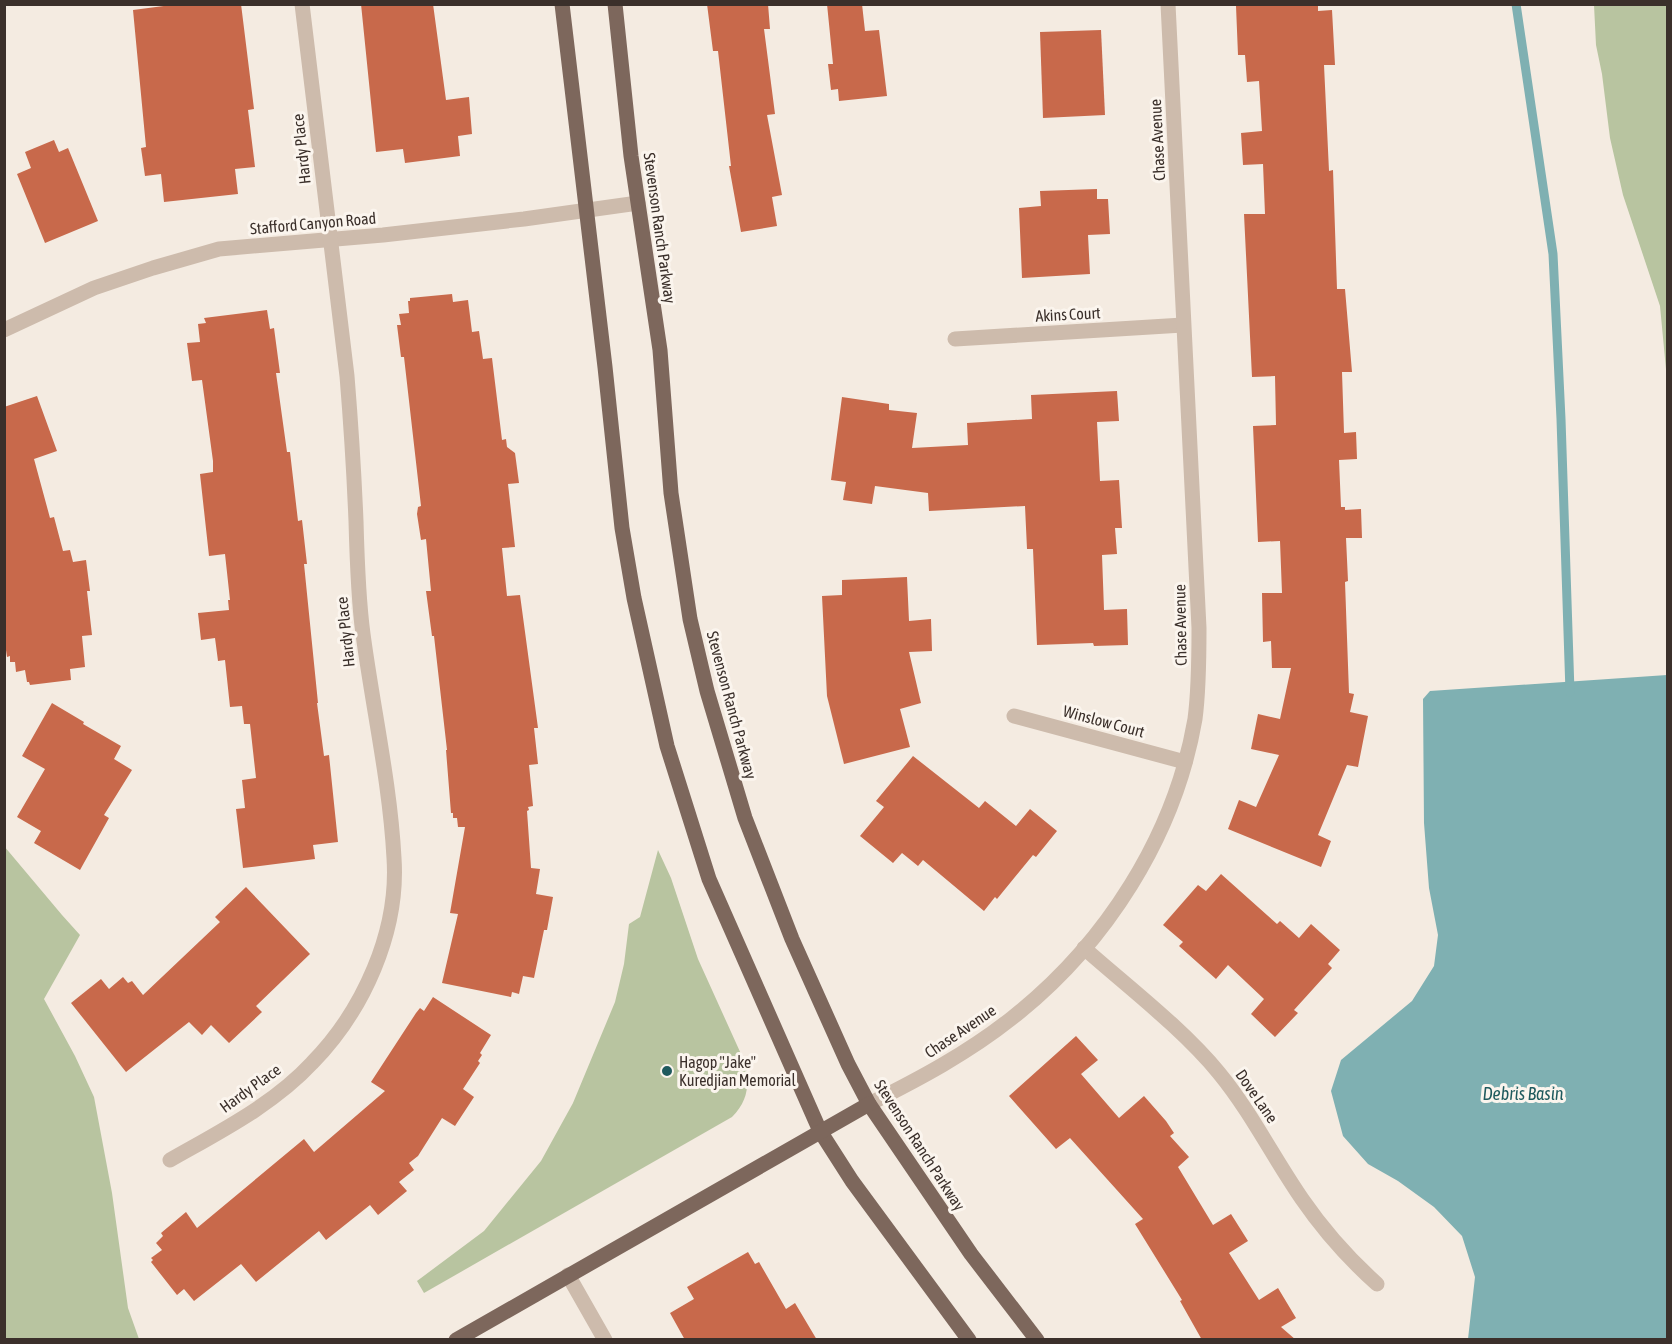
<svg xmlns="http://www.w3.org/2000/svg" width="1672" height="1344" font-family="'Asap Condensed',sans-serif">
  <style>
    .green { fill: #b8c4a0 }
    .water { fill: #7fb0b2 }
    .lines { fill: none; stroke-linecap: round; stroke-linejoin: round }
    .stream { stroke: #7fb0b2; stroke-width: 9 }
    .building { fill: #c8694b }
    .minor { stroke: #cdbbac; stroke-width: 15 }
    .major { stroke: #7d675c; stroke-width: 15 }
    .poi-dot { fill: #1f5a5e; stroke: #fbf5ee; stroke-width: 2 }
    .labels { text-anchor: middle; stroke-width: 6; stroke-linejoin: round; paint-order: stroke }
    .street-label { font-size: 16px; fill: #3b302b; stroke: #fbf5ee }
    .poi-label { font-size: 16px; fill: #3b302b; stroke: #fbf5ee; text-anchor: start }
    .water-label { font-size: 18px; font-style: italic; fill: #1f5a5e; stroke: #fbf5ee }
  </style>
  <rect width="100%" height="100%" fill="#f4ebe1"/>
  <g class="green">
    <path d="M 1594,5 L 1667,5 L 1667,380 L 1660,306 L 1623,195 L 1610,138 L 1602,74 L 1596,45 Z"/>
    <path d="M 4,846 L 62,915 L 80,935 L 44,999 L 75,1056 L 94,1097 L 112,1193 L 128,1308 L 139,1339 L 5,1339 Z"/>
    <path d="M 658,850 L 671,878 L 698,959 L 746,1065 C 749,1086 748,1101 732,1117 L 424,1293 L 417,1281 L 484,1231 L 541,1161 L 573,1103 L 615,1002 L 624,964 L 629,924 L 640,917 Z"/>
  </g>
  <path class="water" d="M 1667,675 L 1667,1339 L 1468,1339 L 1475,1277 L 1462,1236 L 1434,1207 L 1398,1181 L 1368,1164 L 1343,1136 L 1331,1091 L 1341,1060 L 1412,1001 L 1434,966 L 1438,935 L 1429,888 L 1424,823 L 1423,699 L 1430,691 Z"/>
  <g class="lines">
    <path class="stream" d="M 1516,4 L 1553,254 L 1561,419 L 1570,692"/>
  </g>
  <g class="building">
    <path d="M 179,4 L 241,4 L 254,109 L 248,110 L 255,167 L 235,169 L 238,194 L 164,202 L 161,174 L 145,176 L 141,148 L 146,147 L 133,10 Z"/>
    <path d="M 361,4 L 433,4 L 446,100 L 469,97 L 472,134 L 458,136 L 460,156 L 405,163 L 403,149 L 376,152 Z"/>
    <path d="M 707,4 L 768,4 L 770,29 L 764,29 L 775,114 L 767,115 L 782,195 L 772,197 L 777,226 L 741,232 L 729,166 L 731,166 L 718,51 L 713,51 Z"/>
    <path d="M 827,4 L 862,4 L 865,31 L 879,30 L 887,96 L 839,101 L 838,89 L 831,90 L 828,64 L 833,64 Z"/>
    <path d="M 1297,4 L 1318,4 L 1318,11 L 1332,10 L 1335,65 L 1324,65 L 1329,171 L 1333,170 L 1337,289 L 1345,289 L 1352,372 L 1342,372 L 1344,433 L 1356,432 L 1357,459 L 1339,460 L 1341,507 L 1345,507 L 1345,510 L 1361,509 L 1362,538 L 1346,538 L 1348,581 L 1345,582 L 1349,693 L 1354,694 L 1350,712 L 1368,716 L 1358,767 L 1347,765 L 1318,835 L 1331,841 L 1321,867 L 1228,829 L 1239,800 L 1256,807 L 1279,755 L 1251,749 L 1258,714 L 1280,719 L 1291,668 L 1272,668 L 1271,641 L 1263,642 L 1262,593 L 1282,593 L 1280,541 L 1258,542 L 1253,426 L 1276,425 L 1275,376 L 1252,377 L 1244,214 L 1265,214 L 1263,164 L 1243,165 L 1241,133 L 1262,131 L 1259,81 L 1247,82 L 1245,55 L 1238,55 L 1236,6 Z"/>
    <path d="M 1101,30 L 1105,115 L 1043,118 L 1040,32 Z"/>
    <path d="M 54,140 L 59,152 L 68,148 L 98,221 L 45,243 L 17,174 L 31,168 L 25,152 Z"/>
    <path d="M 1097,189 L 1097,199 L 1108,199 L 1110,234 L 1088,235 L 1090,274 L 1022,278 L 1019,208 L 1041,206 L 1040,191 Z"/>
    <path d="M 452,294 L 453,302 L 468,300 L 472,332 L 479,331 L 483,359 L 492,358 L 502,440 L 506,439 L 507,447 L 515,453 L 519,483 L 508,484 L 515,547 L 502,548 L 507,596 L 520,595 L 538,728 L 534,728 L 538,764 L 529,765 L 533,806 L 528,807 L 529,810 L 527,811 L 531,868 L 540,869 L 536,894 L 553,897 L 547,930 L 544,930 L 534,978 L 523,976 L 519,994 L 512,992 L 511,997 L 442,983 L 458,914 L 450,913 L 465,827 L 458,827 L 457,818 L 453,818 L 453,813 L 451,813 L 446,750 L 447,750 L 434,636 L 432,636 L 426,591 L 431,591 L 426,539 L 421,540 L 417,514 L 418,507 L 421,506 L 404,357 L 401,357 L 397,325 L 401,325 L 399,314 L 409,313 L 408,301 L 410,301 L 410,298 Z"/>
    <path d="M 267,310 L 270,329 L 274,328 L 280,373 L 276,373 L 287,452 L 290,452 L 298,521 L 302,520 L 307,564 L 304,564 L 318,703 L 317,703 L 324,756 L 329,755 L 338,842 L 313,845 L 315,859 L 243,868 L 236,809 L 245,808 L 242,780 L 256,778 L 250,724 L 244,724 L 242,706 L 230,707 L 225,660 L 218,661 L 215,638 L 201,640 L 198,613 L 229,610 L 228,600 L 230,600 L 225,554 L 209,556 L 200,474 L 213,472 L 213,461 L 202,380 L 192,381 L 187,343 L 200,342 L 198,324 L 206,323 L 204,318 Z"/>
    <path d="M 1117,391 L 1119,421 L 1097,422 L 1100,481 L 1119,480 L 1122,528 L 1115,528 L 1117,554 L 1102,555 L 1104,610 L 1127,609 L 1128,645 L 1094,646 L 1093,643 L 1037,645 L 1033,549 L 1027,549 L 1025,506 L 929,511 L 928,493 L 875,486 L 872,504 L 843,500 L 846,482 L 831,480 L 842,397 L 889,404 L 889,410 L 917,413 L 912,448 L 968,445 L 967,423 L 1032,419 L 1031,395 Z"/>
    <path d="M 37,396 L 57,451 L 34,459 L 50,518 L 54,517 L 63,551 L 70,550 L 73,562 L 86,560 L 90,591 L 87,591 L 92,635 L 82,636 L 85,667 L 70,669 L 71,680 L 30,685 L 29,682 L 27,682 L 25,670 L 16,672 L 15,662 L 10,662 L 10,656 L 7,657 L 4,636 L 4,407 Z"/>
    <path d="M 907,577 L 909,621 L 931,619 L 932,651 L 909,652 L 921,703 L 900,709 L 910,747 L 844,764 L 827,696 L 822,596 L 842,595 L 842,580 Z"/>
    <path d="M 52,703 L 84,722 L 83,724 L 121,746 L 114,759 L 132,770 L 104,815 L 109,818 L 80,870 L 34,843 L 41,831 L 17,817 L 45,769 L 22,756 Z"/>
    <path d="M 913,756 L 979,808 L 985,801 L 1016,826 L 1030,809 L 1057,831 L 1036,857 L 1033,855 L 997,899 L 995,897 L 984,911 L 923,860 L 918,866 L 902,853 L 893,863 L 860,836 L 884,807 L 876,801 Z"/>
    <path d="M 1221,874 L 1277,924 L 1280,921 L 1299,938 L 1311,924 L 1340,950 L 1328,964 L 1332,968 L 1294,1010 L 1298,1013 L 1275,1037 L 1251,1014 L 1264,999 L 1228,965 L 1216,979 L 1179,946 L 1183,942 L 1163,925 L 1198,885 L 1206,891 Z"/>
    <path d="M 246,887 L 310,954 L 256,1006 L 262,1012 L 229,1043 L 211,1025 L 202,1035 L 189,1022 L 126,1072 L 71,1003 L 101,979 L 109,989 L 123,977 L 128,983 L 132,981 L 143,995 L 220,922 L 215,917 Z"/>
    <path d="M 433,997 L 491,1035 L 480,1053 L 482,1055 L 478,1061 L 480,1063 L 463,1089 L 474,1097 L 455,1126 L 442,1118 L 418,1156 L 409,1163 L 414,1170 L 399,1182 L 407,1191 L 378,1215 L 370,1205 L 326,1240 L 319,1231 L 256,1282 L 241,1264 L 194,1301 L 184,1289 L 177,1295 L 151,1262 L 153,1260 L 151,1258 L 162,1250 L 156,1243 L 163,1236 L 161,1233 L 186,1212 L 197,1228 L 304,1139 L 314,1152 L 385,1091 L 371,1082 L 416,1013 L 420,1008 L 424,1011 Z"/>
    <path d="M 1076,1036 L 1098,1060 L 1081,1074 L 1119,1118 L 1144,1096 L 1166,1121 L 1174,1133 L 1170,1136 L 1189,1157 L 1178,1167 L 1213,1225 L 1231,1214 L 1248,1241 L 1229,1253 L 1259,1300 L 1278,1288 L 1296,1318 L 1281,1327 L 1296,1340 L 1202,1340 L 1180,1301 L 1182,1300 L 1135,1224 L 1143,1219 L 1070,1138 L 1056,1149 L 1009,1096 Z"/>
    <path d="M 748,1252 L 755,1264 L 759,1262 L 786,1309 L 795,1303 L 817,1340 L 685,1340 L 670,1313 L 694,1299 L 687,1287 Z"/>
  </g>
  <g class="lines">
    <g class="minor">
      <path d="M 4,330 L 94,288 L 153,268 L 219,249 L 383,235 L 524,219 L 638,203"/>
      <path d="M 955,339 L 1183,325"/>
      <path d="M 1014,716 L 1185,762"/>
      <path d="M 1084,948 C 1128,987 1182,1028 1219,1073 C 1251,1112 1273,1157 1302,1199 C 1324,1231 1348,1258 1377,1284"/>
      <path d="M 869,1104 C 919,1079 968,1053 1012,1018 C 1105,945 1175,836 1195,719 C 1199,689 1199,658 1199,628 L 1168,4"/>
      <path d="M 170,1160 C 219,1132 273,1105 312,1063 C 363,1011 399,932 394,858 C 390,783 373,709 363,634 C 358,597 357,559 356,521 C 354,473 351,425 347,376 L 302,4"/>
      <path d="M 568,1275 L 605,1340"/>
    </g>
    <g class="major">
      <path d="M 562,4 L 605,367 L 622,528 L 634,598 L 667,746 L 709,879 L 820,1131 L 852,1181 L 969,1340"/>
      <path d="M 615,4 L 631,156 L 660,350 L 671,493 L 690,619 L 707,691 L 745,818 L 792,939 L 848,1064 L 869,1104 L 971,1254 L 1037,1340"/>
      <path d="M 456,1340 L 869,1104"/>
    </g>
  </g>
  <circle class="poi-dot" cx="667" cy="1071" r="6"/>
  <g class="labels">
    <g class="street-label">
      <text transform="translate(1157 140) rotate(-93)" y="6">Chase Avenue</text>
      <text transform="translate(301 149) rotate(-96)" y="6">Hardy Place</text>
      <text transform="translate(313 223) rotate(-5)" y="6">Stafford Canyon Road</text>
      <text transform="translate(660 228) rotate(82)" y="6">Stevenson Ranch Parkway</text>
      <text transform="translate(1068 314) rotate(-3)" y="6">Akins Court</text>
      <text transform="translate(1180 625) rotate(-91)" y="6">Chase Avenue</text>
      <text transform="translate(345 632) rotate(-96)" y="6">Hardy Place</text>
      <text transform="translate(732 705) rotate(75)" y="6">Stevenson Ranch Parkway</text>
      <text transform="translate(1104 721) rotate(15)" y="6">Winslow Court</text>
      <text transform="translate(960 1031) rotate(-34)" y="6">Chase Avenue</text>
      <text transform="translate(250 1088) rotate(-36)" y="6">Hardy Place</text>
      <text transform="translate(1257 1096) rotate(55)" y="6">Dove Lane</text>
      <text transform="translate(920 1145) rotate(57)" y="6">Stevenson Ranch Parkway</text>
    </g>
    <g class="poi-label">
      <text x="679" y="1068">Hagop "Jake"<tspan x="679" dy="18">Kuredjian Memorial</tspan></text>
    </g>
    <g class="water-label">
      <text x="1523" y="1100">Debris Basin</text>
    </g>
  </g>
  <rect width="1672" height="1344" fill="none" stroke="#3b302b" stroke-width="12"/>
</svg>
